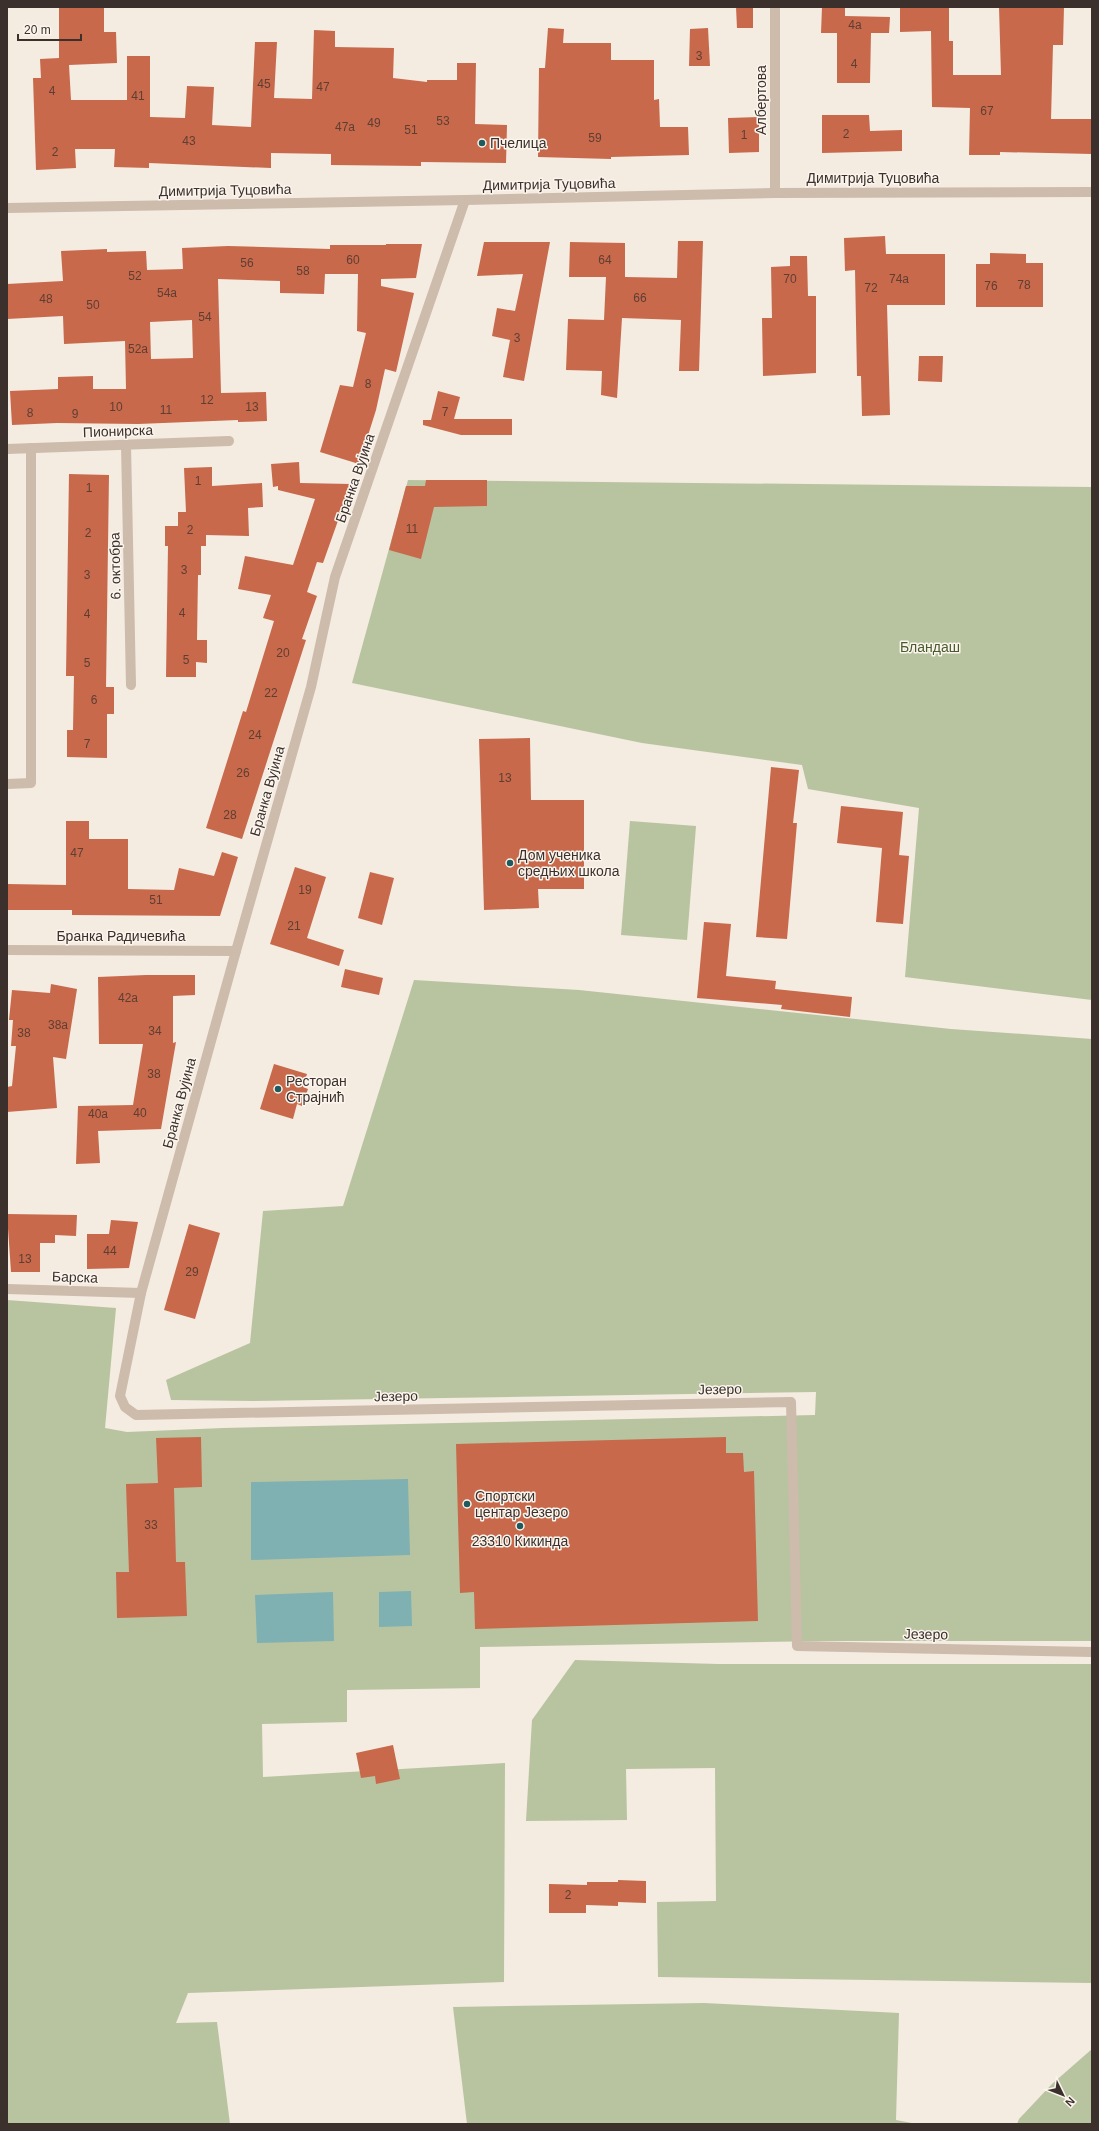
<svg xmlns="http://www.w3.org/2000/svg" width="1099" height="2131" font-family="Arial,sans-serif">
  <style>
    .green { fill: #b8c4a0 }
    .water { fill: #7fb0b2 }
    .building { fill: #c8694b; fill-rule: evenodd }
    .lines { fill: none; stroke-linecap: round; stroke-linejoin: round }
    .street { stroke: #cdbbac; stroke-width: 10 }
    .poi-dot { fill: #1f5a5e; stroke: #fbf5ee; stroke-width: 1.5 }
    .labels { text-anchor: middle; stroke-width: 3; stroke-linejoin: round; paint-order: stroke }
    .number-label { font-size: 12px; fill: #5e3e33 }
    .street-label { font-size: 14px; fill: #3b302b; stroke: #fbf5ee }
    .poi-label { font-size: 14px; fill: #3b302b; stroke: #fbf5ee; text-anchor: start }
    .park-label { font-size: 14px; fill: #4a5a2e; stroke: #fbf5ee }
  </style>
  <rect width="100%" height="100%" fill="#f4ebe1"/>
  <g class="green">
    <path d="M 408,480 L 1092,487 L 1092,1000 L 905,977 L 919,808 L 808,789 L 802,765 L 642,743 L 352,683 Z"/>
    <path d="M 630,821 L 696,826 L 687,940 L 621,935 Z"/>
    <path d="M 414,980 L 579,990 L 951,1029 L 1092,1039 L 1092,1641 L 824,1641 L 480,1647 L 480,1688 L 347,1690 L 347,1722 L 262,1724 L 263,1777 L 505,1763 L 504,1982 L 188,1993 L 176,2023 L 217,2022 L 230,2124 L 7,2124 L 7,1300 L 116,1308 L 105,1428 L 127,1432 L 223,1428 L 815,1415 L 816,1392 L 254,1401 L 171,1400 L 166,1380 L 250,1343 L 263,1211 L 343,1206 Z"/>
    <path d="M 575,1660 L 718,1664 L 1092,1664 L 1092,1983 L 658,1977 L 657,1902 L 716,1901 L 715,1768 L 626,1769 L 627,1820 L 526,1821 L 532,1720 Z"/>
    <path d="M 704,2003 L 899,2013 L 896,2120 L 917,2124 L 467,2124 L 453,2007 Z"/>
    <path d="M 1092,2049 L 1092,2124 L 1017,2124 L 1019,2119 L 1052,2084 Z"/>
  </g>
  <g class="water">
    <path d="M 408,1479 L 410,1555 L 251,1560 L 251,1482 Z"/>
    <path d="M 411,1591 L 412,1626 L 379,1627 L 379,1592 Z"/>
    <path d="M 333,1592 L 334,1641 L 257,1643 L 255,1595 Z"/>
  </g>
  <g class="building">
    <path d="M 59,7 L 104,7 L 104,32 L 116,32 L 117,63 L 69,65 L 71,100 L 127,100 L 127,56 L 150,56 L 150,117 L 185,118 L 187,86 L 214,87 L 212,125 L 251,127 L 255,42 L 277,42 L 274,98 L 312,99 L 314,30 L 335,31 L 335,47 L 394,48 L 393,78 L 427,82 L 427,80 L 457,80 L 457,63 L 476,63 L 475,124 L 507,125 L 506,163 L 421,162 L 421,166 L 331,165 L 331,154 L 271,153 L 271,168 L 149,163 L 149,168 L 114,167 L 115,149 L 75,149 L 76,168 L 36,170 L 33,78 L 41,78 L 40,59 L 59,58 Z"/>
    <path d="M 736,7 L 753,7 L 753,28 L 737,28 Z"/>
    <path d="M 822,7 L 845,7 L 845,16 L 890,17 L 889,33 L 871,33 L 870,83 L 837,83 L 837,33 L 821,33 Z"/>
    <path d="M 900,7 L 949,7 L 949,41 L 953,41 L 953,75 L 1001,75 L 999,7 L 1064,7 L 1063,45 L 1053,45 L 1051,119 L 1092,119 L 1092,154 L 1000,152 L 1000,155 L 969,155 L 970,108 L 932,107 L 931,31 L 900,32 Z"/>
    <path d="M 548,28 L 564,29 L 563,43 L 611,43 L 611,60 L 654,60 L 654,100 L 659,99 L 660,127 L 688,127 L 689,155 L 611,157 L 611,159 L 538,157 L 539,68 L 545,68 Z"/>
    <path d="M 708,28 L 710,66 L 689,66 L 690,29 Z"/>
    <path d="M 822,115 L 869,115 L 870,131 L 902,130 L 902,151 L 822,153 Z"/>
    <path d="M 759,117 L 759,152 L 729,153 L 728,118 Z"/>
    <path d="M 885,236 L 886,254 L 945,254 L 945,305 L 887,305 L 890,415 L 862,416 L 861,376 L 857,376 L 855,270 L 845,271 L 844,238 Z"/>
    <path d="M 678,241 L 703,241 L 699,371 L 679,371 L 681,320 L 622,318 L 617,398 L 601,395 L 602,371 L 566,370 L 568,319 L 604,320 L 606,277 L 569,277 L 570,242 L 625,243 L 625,277 L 677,278 Z"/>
    <path d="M 484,242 L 550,242 L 524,381 L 503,377 L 510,340 L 492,336 L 497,308 L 515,311 L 523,274 L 477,276 Z"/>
    <path d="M 386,244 L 422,244 L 416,278 L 381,279 L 381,286 L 414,293 L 396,372 L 385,369 L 376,410 L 359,464 L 320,452 L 340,385 L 353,387 L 366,333 L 357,331 L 358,274 L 325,274 L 324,294 L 280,293 L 280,281 L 218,279 L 221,393 L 266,392 L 267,421 L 238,422 L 238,420 L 138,424 L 57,423 L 12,425 L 10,391 L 58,389 L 58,377 L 93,376 L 93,389 L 126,389 L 125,341 L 64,344 L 63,316 L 7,319 L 7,284 L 63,281 L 61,251 L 107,249 L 107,252 L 146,251 L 147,270 L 183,269 L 182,248 L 228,246 L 330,249 L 330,245 L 386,245 ZM 192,320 L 193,358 L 151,359 L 150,322 Z"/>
    <path d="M 990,253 L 1026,254 L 1026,263 L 1043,263 L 1043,307 L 976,307 L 976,264 L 990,264 Z"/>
    <path d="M 790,256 L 807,256 L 808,296 L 816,296 L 816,373 L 763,376 L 762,318 L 772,318 L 771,267 L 790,266 Z"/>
    <path d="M 919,356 L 943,356 L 942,382 L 918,381 Z"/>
    <path d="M 438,391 L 460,397 L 454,419 L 512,419 L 512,435 L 461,435 L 423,425 L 423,420 L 431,420 Z"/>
    <path d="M 299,462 L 300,483 L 351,484 L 323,563 L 317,562 L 307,592 L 317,596 L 302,639 L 306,640 L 242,839 L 206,828 L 243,711 L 246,712 L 274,621 L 263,618 L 271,595 L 238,589 L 245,556 L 293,565 L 315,499 L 278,490 L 278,486 L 273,487 L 271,464 Z"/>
    <path d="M 212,467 L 212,486 L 262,483 L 263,507 L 248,508 L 249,536 L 206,535 L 206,546 L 201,546 L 201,575 L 198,575 L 197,640 L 207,640 L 207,663 L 196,662 L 196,677 L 166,677 L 168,546 L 165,546 L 165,526 L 178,526 L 178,512 L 186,512 L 184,468 Z"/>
    <path d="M 69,474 L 109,475 L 106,687 L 114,687 L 114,714 L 107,714 L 107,758 L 67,757 L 67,730 L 73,730 L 74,676 L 66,676 Z"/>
    <path d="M 426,480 L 487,480 L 487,506 L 434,507 L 421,559 L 389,550 L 406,486 L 425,486 Z"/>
    <path d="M 530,738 L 531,800 L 584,800 L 584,889 L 538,889 L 539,908 L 484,910 L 479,739 Z"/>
    <path d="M 771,767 L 799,770 L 793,823 L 797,823 L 787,939 L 756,937 Z"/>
    <path d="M 841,806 L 903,812 L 899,855 L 909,856 L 903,924 L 876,922 L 882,848 L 837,843 Z"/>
    <path d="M 66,821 L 89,821 L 89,839 L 128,839 L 128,889 L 174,890 L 179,868 L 214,876 L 222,852 L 238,857 L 220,916 L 72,915 L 72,910 L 7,910 L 7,884 L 66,885 Z"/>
    <path d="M 295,867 L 326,877 L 307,938 L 344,950 L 339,966 L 270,944 Z"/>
    <path d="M 370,872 L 394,878 L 382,925 L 358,918 Z"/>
    <path d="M 704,922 L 731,924 L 726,976 L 776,981 L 775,989 L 852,997 L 850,1017 L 781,1009 L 782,1005 L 697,998 Z"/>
    <path d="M 345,969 L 383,978 L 379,995 L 341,987 Z"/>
    <path d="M 146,975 L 195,975 L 195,995 L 173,996 L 173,1043 L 176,1042 L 161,1129 L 98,1131 L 100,1163 L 76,1164 L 78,1106 L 133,1105 L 143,1044 L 99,1044 L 98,977 Z"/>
    <path d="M 51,984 L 77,989 L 66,1059 L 53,1057 L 57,1108 L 7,1112 L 7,1087 L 12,1086 L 16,1046 L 11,1046 L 13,1020 L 9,1020 L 12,990 L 50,993 Z"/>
    <path d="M 274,1064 L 307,1074 L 303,1087 L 308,1089 L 302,1106 L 297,1104 L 293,1119 L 260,1109 Z"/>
    <path d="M 7,1214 L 77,1215 L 76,1236 L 55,1235 L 55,1243 L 40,1243 L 40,1272 L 11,1272 Z"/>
    <path d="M 111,1220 L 138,1222 L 129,1268 L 87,1269 L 87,1234 L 109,1234 Z"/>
    <path d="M 189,1224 L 220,1233 L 195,1319 L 164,1310 Z"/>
    <path d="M 201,1437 L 202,1487 L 174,1488 L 176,1562 L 185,1562 L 187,1616 L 117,1618 L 116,1572 L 129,1572 L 126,1484 L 158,1483 L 156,1438 Z"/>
    <path d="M 726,1437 L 726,1453 L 743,1453 L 744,1472 L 754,1471 L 758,1621 L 475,1629 L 474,1592 L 460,1593 L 456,1444 Z"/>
    <path d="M 393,1745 L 400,1779 L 376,1784 L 375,1776 L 361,1778 L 356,1753 Z"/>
    <path d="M 618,1880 L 646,1881 L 646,1903 L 618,1902 L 618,1906 L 586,1905 L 586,1913 L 549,1913 L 549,1884 L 587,1885 L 587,1882 L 618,1882 Z"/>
  </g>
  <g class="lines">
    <g class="street">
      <path d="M 775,7 L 775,193"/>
      <path d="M 465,200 L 335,577 L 311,687 L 236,951 L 141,1293 L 120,1396 L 125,1407 L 136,1415 L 791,1402 L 797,1646 L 1092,1652"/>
      <path d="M 7,208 L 465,200 L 775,193 L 1092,192"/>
      <path d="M 126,445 L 131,685"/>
      <path d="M 7,449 L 229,441"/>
      <path d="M 7,784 L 31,783 L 31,448"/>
      <path d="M 7,950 L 236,951"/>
      <path d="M 7,1289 L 141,1293"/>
    </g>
  </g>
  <g class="poi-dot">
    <circle cx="482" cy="143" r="4"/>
    <circle cx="510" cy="863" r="4"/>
    <circle cx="278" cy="1089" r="4"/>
    <circle cx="467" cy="1504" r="4"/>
    <circle cx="520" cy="1526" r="4"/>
  </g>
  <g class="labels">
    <g class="number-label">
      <text x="855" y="29">4a</text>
      <text x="699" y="60">3</text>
      <text x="854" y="68">4</text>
      <text x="264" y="88">45</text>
      <text x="323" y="91">47</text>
      <text x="52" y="95">4</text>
      <text x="138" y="100">41</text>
      <text x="987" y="115">67</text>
      <text x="443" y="125">53</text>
      <text x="374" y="127">49</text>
      <text x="345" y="131">47a</text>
      <text x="411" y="134">51</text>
      <text x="846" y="138">2</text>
      <text x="744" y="139">1</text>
      <text x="595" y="142">59</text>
      <text x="189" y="145">43</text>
      <text x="55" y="156">2</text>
      <text x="353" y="264">60</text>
      <text x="605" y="264">64</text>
      <text x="247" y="267">56</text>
      <text x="303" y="275">58</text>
      <text x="135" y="280">52</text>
      <text x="790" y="283">70</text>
      <text x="899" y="283">74a</text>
      <text x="1024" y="289">78</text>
      <text x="991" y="290">76</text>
      <text x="871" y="292">72</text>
      <text x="167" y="297">54a</text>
      <text x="640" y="302">66</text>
      <text x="46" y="303">48</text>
      <text x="93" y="309">50</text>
      <text x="205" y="321">54</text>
      <text x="517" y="342">3</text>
      <text x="138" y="353">52a</text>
      <text x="368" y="388">8</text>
      <text x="207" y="404">12</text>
      <text x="116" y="411">10</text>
      <text x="252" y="411">13</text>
      <text x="166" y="414">11</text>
      <text x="445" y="416">7</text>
      <text x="30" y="417">8</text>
      <text x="75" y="418">9</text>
      <text x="198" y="485">1</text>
      <text x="89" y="492">1</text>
      <text x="412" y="533">11</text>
      <text x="190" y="534">2</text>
      <text x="88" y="537">2</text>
      <text x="184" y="574">3</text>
      <text x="87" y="579">3</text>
      <text x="182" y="617">4</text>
      <text x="87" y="618">4</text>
      <text x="283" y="657">20</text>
      <text x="186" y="664">5</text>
      <text x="87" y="667">5</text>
      <text x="271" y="697">22</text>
      <text x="94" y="704">6</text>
      <text x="255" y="739">24</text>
      <text x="87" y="748">7</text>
      <text x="243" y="777">26</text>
      <text x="505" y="782">13</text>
      <text x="230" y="819">28</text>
      <text x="77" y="857">47</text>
      <text x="305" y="894">19</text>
      <text x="156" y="904">51</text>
      <text x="294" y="930">21</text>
      <text x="128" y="1002">42a</text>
      <text x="58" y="1029">38a</text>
      <text x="155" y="1035">34</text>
      <text x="24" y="1037">38</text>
      <text x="154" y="1078">38</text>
      <text x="140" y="1117">40</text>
      <text x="98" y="1118">40a</text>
      <text x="110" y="1255">44</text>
      <text x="25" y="1263">13</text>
      <text x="192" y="1276">29</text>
      <text x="151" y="1529">33</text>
      <text x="568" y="1899">2</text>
    </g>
    <g class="street-label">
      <text transform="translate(761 100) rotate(-90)" y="5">Албертова</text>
      <text x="873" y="183">Димитрија Туцовића</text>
      <text transform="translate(549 184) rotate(-1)" y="5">Димитрија Туцовића</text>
      <text transform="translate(225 190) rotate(-1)" y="5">Димитрија Туцовића</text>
      <text transform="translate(118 431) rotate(-2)" y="5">Пионирска</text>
      <text transform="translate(355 478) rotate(-71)" y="5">Бранка Вујина</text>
      <text transform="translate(115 566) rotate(-91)" y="5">6. октобра</text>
      <text transform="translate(267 791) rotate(-74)" y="5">Бранка Вујина</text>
      <text x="121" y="941">Бранка Радичевића</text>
      <text transform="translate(179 1103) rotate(-75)" y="5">Бранка Вујина</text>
      <text transform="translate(75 1277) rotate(2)" y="5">Барска</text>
      <text transform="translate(720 1389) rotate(-1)" y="5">Језеро</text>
      <text transform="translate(396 1396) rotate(-1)" y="5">Језеро</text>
      <text transform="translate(926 1634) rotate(1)" y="5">Језеро</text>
    </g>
    <g class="poi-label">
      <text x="490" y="148">Пчелица</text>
      <text x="518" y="860">Дом ученика<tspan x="518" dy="16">средњих школа</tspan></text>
      <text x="286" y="1086">Ресторан<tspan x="286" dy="16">Страјнић</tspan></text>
      <text x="475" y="1501">Спортски<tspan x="475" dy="16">центар Језеро</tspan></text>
      <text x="520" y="1546" text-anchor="middle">23310 Кикинда</text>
    </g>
    <g class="park-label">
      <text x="930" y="652">Бландаш</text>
    </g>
  </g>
  <rect width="1099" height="2131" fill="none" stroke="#3b302b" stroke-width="16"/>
  <g transform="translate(1063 2095) rotate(133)" stroke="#fbf5ee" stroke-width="3" paint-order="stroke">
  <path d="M0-3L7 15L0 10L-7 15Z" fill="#3b302b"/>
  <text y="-6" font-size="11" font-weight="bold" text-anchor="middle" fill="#3b302b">N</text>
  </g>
  <path d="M18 34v6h63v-6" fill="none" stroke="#3b302b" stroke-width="2"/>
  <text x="24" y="34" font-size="12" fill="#3b302b" stroke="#fbf5ee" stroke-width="3" paint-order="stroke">20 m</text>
</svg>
